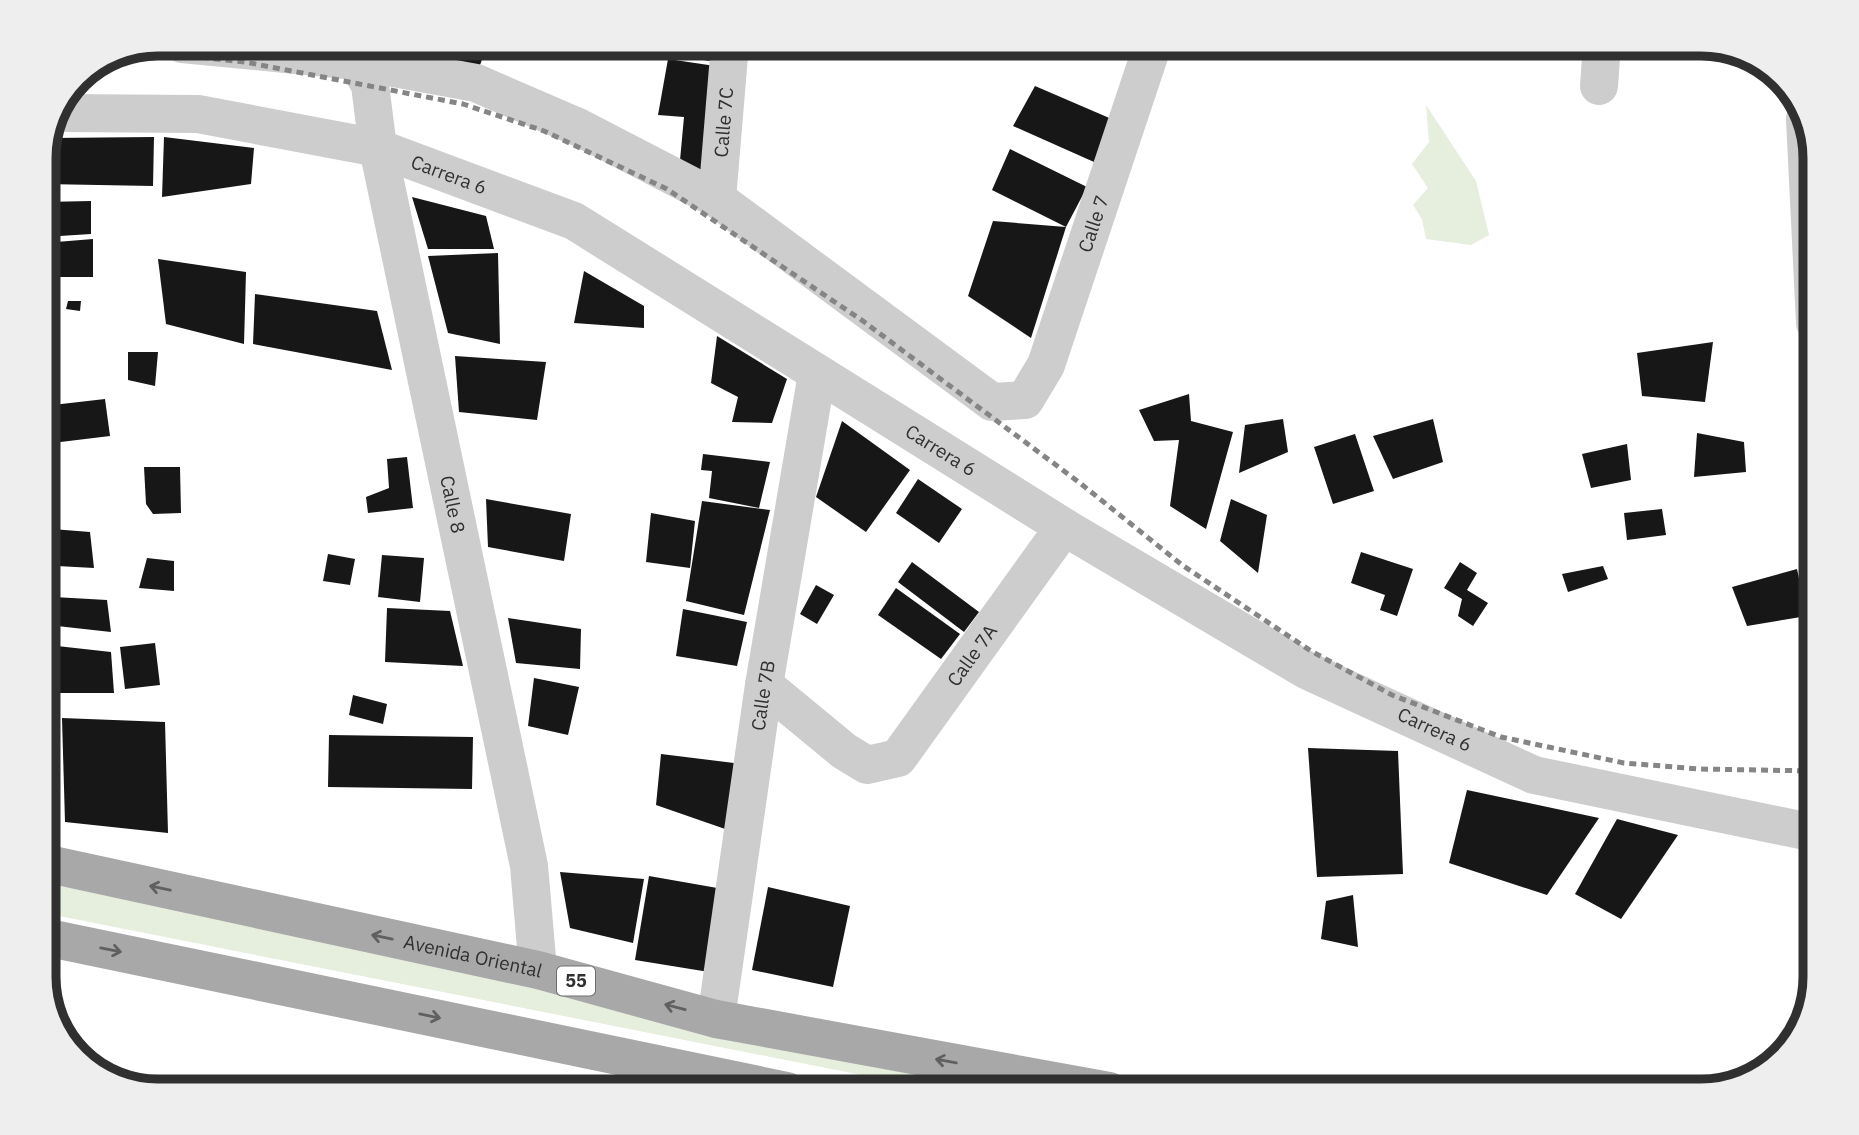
<svg xmlns="http://www.w3.org/2000/svg" width="1859" height="1135" font-family="'IBM Plex Sans',sans-serif">
  <style>
    .green { fill: #e6eedd }
    .building { fill: #171717 }
    .lines { fill: none; stroke-linecap: round; stroke-linejoin: round }
    .minor { stroke: #cdcdcd; stroke-width: 38 }
    .major { stroke: #a8a8a8; stroke-width: 38 }
    .rail { stroke: #858585; stroke-width: 5; stroke-dasharray: 7 5; stroke-linecap: butt }
    .oneway { stroke: #606060 }
    .labels { text-anchor: middle; stroke-width: 7; stroke-linejoin: round; paint-order: stroke }
    .shield { fill: #fff; stroke: #6e6e6e; stroke-width: 2 }
    .shield-label { font-size: 18px; font-weight: bold; fill: #303030 }
    .street-label { font-size: 19px; fill: #303030; stroke: #fff }
    .rim { fill: none; stroke: #303030; stroke-width: 9 }
  </style>
  <rect width="100%" height="100%" fill="#fff"/>
  <g class="green">
    <path d="M 1426,105 L 1476,181 L 1489,235 L 1471,245 L 1426,239 L 1422,219 L 1413,205 L 1428,188 L 1412,164 L 1429,142 Z"/>
    <path d="M 44,883 L 175,906 L 1096,1091 L 942,1091 L 44,913 Z"/>
  </g>
  <g class="building">
    <path d="M 369,44 L 488,44 L 480,65 L 370,56 Z"/>
    <path d="M 654,44 L 717,44 L 716,62 L 653,52 Z"/>
    <path d="M 668,59 L 722,67 L 709,176 L 679,171 L 684,117 L 658,115 Z"/>
    <path d="M 1035,86 L 1114,120 L 1094,162 L 1013,126 Z"/>
    <path d="M 154,137 L 153,186 L 44,184 L 44,151 L 50,138 Z"/>
    <path d="M 164,137 L 254,148 L 251,184 L 162,197 Z"/>
    <path d="M 1010,149 L 1087,187 L 1066,227 L 992,190 Z"/>
    <path d="M 412,197 L 486,216 L 494,249 L 428,249 Z"/>
    <path d="M 91,201 L 91,234 L 44,237 L 44,202 Z"/>
    <path d="M 993,221 L 1066,227 L 1031,338 L 968,296 Z"/>
    <path d="M 93,239 L 93,277 L 44,277 L 44,243 Z"/>
    <path d="M 498,253 L 500,344 L 448,333 L 428,256 Z"/>
    <path d="M 158,259 L 246,272 L 244,344 L 166,324 Z"/>
    <path d="M 584,271 L 644,306 L 644,328 L 574,323 Z"/>
    <path d="M 255,294 L 377,311 L 392,370 L 253,344 Z"/>
    <path d="M 68,301 L 81,301 L 80,311 L 66,309 Z"/>
    <path d="M 717,336 L 787,379 L 772,423 L 732,422 L 738,397 L 711,383 Z"/>
    <path d="M 1713,342 L 1705,402 L 1642,396 L 1637,353 Z"/>
    <path d="M 128,352 L 158,352 L 155,386 L 128,380 Z"/>
    <path d="M 455,356 L 546,362 L 537,420 L 459,412 Z"/>
    <path d="M 1189,394 L 1191,421 L 1233,432 L 1206,529 L 1170,506 L 1179,440 L 1154,441 L 1139,410 Z"/>
    <path d="M 105,399 L 110,436 L 44,444 L 44,406 Z"/>
    <path d="M 1283,419 L 1288,452 L 1239,473 L 1245,425 Z"/>
    <path d="M 1433,419 L 1443,462 L 1393,479 L 1373,436 Z"/>
    <path d="M 842,421 L 910,470 L 866,532 L 816,497 Z"/>
    <path d="M 1697,433 L 1744,442 L 1746,472 L 1694,477 Z"/>
    <path d="M 1355,434 L 1374,491 L 1333,504 L 1314,447 Z"/>
    <path d="M 1627,444 L 1631,480 L 1591,488 L 1582,454 Z"/>
    <path d="M 703,454 L 770,462 L 759,508 L 709,498 L 712,471 L 701,470 Z"/>
    <path d="M 407,457 L 413,508 L 368,513 L 366,497 L 389,488 L 387,459 Z"/>
    <path d="M 144,467 L 180,467 L 181,513 L 153,514 L 146,504 Z"/>
    <path d="M 918,479 L 962,509 L 939,543 L 896,513 Z"/>
    <path d="M 486,499 L 571,514 L 564,561 L 488,547 Z"/>
    <path d="M 1231,499 L 1267,515 L 1258,573 L 1220,541 Z"/>
    <path d="M 702,501 L 770,510 L 744,615 L 686,601 Z"/>
    <path d="M 1662,509 L 1666,535 L 1627,540 L 1624,513 Z"/>
    <path d="M 651,513 L 695,521 L 690,568 L 646,562 Z"/>
    <path d="M 52,529 L 90,532 L 94,568 L 57,566 Z"/>
    <path d="M 1361,552 L 1413,569 L 1397,616 L 1380,610 L 1385,595 L 1351,583 Z"/>
    <path d="M 328,554 L 355,559 L 350,585 L 323,581 Z"/>
    <path d="M 382,555 L 424,558 L 420,602 L 378,597 Z"/>
    <path d="M 147,558 L 174,561 L 174,591 L 139,588 Z"/>
    <path d="M 912,562 L 979,612 L 964,632 L 898,582 Z"/>
    <path d="M 1460,562 L 1477,573 L 1467,590 L 1488,603 L 1473,626 L 1458,616 L 1462,599 L 1444,588 Z"/>
    <path d="M 1603,566 L 1608,579 L 1568,592 L 1562,574 Z"/>
    <path d="M 1797,569 L 1807,616 L 1747,626 L 1732,587 Z"/>
    <path d="M 816,585 L 834,595 L 817,624 L 800,614 Z"/>
    <path d="M 896,588 L 960,634 L 941,659 L 878,615 Z"/>
    <path d="M 54,597 L 107,600 L 111,632 L 57,626 Z"/>
    <path d="M 387,608 L 450,611 L 463,666 L 385,662 Z"/>
    <path d="M 683,609 L 747,622 L 737,666 L 676,656 Z"/>
    <path d="M 508,618 L 581,629 L 580,669 L 516,663 Z"/>
    <path d="M 155,643 L 160,685 L 125,689 L 120,647 Z"/>
    <path d="M 57,646 L 111,652 L 114,693 L 58,693 Z"/>
    <path d="M 534,678 L 579,687 L 568,735 L 528,726 Z"/>
    <path d="M 353,695 L 387,704 L 383,724 L 349,715 Z"/>
    <path d="M 62,718 L 165,722 L 168,833 L 65,822 Z"/>
    <path d="M 329,735 L 473,737 L 472,789 L 328,787 Z"/>
    <path d="M 1308,748 L 1398,751 L 1403,874 L 1317,877 Z"/>
    <path d="M 661,754 L 734,763 L 728,830 L 656,805 Z"/>
    <path d="M 1467,790 L 1599,818 L 1547,895 L 1449,863 Z"/>
    <path d="M 1617,819 L 1678,835 L 1621,919 L 1575,894 Z"/>
    <path d="M 560,872 L 644,879 L 633,943 L 570,928 Z"/>
    <path d="M 649,876 L 723,889 L 709,972 L 635,960 Z"/>
    <path d="M 768,887 L 850,906 L 833,987 L 752,970 Z"/>
    <path d="M 1353,895 L 1358,947 L 1321,939 L 1326,901 Z"/>
  </g>
  <g class="lines">
    <g class="minor">
      <path id="s1" d="M 182,44 L 356,61 L 476,83 L 580,128 L 717,199 L 992,402 L 1025,400 L 1046,365 L 1153,44"/>
      <path id="s2" d="M 352,45 L 356,61 L 370,85 L 378,148 L 529,866 L 538,970"/>
      <path d="M 1599,86 L 1602,44"/>
      <path id="s3" d="M 61,113 L 198,114 L 378,148 L 574,221 L 1064,527 L 1306,670 L 1534,775 L 1815,833"/>
      <path d="M 1805,119 L 1815,323"/>
      <path id="s4" d="M 717,199 L 730,44"/>
      <path id="s5" d="M 764,685 L 844,751 L 867,765 L 898,758 L 1064,527"/>
      <path id="s6" d="M 716,1019 L 764,685 L 817,374"/>
    </g>
    <g class="major">
      <path id="s7" d="M 44,863 L 538,970 L 716,1019 L 1109,1091"/>
      <path d="M 44,937 L 787,1091"/>
    </g>
    <path class="rail" d="M 142,51 L 245,62 L 463,104 L 544,131 L 667,189 L 863,321 L 1080,483 L 1182,565 L 1311,651 L 1392,695 L 1501,737 L 1624,763 L 1700,769 L 1815,771"/>
  </g>
  <defs><path id="oneway-shaft" d="M-6 0H5M1.5-3L5.5 0L1.5 3" fill="none" stroke-width="1.6" stroke-linecap="round" stroke-linejoin="round" transform="scale(1.75)"/></defs>
  <g class="oneway">
    <use href="#oneway-shaft" transform="translate(160 888) rotate(-168)"/>
    <use href="#oneway-shaft" transform="translate(382 937) rotate(-168)"/>
    <use href="#oneway-shaft" transform="translate(111 950) rotate(11)"/>
    <use href="#oneway-shaft" transform="translate(675 1007) rotate(-165)"/>
    <use href="#oneway-shaft" transform="translate(430 1016) rotate(12)"/>
    <use href="#oneway-shaft" transform="translate(946 1061) rotate(-170)"/>
  </g>
  <g class="labels">
    <rect class="shield" x="557" y="966.5" width="38" height="29" rx="5"/>
    <g class="shield-label">
      <text x="576" y="987">55</text>
    </g>
    <g class="street-label">
      <text dy="7" stroke="none"><textPath href="#s4" startOffset="77">Calle 7C</textPath></text>
      <text dy="7" stroke="none"><textPath href="#s3" startOffset="396">Carrera 6</textPath></text>
      <text dy="7" stroke="none"><textPath href="#s1" startOffset="1129">Calle 7</textPath></text>
      <text dy="7" stroke="none"><textPath href="#s3" startOffset="962">Carrera 6</textPath></text>
      <text dy="7" stroke="none"><textPath href="#s2" startOffset="472">Calle 8</textPath></text>
      <text dy="7" stroke="none"><textPath href="#s5" startOffset="289">Calle 7A</textPath></text>
      <text dy="7" stroke="none"><textPath href="#s6" startOffset="327">Calle 7B</textPath></text>
      <text dy="7" stroke="none"><textPath href="#s3" startOffset="1530">Carrera 6</textPath></text>
      <text dy="7" stroke="none"><textPath href="#s7" startOffset="439">Avenida Oriental</textPath></text>
    </g>
  </g>
  <path d="M0 0H1859V1135H0ZM158 56H1701A102 102 0 0 1 1803 158V977A102 102 0 0 1 1701 1079H158A102 102 0 0 1 56 977V158A102 102 0 0 1 158 56Z" fill="#eee" fill-rule="evenodd"/>
  <path class="rim" d="M158 56H1701A102 102 0 0 1 1803 158V977A102 102 0 0 1 1701 1079H158A102 102 0 0 1 56 977V158A102 102 0 0 1 158 56Z"/>
</svg>
